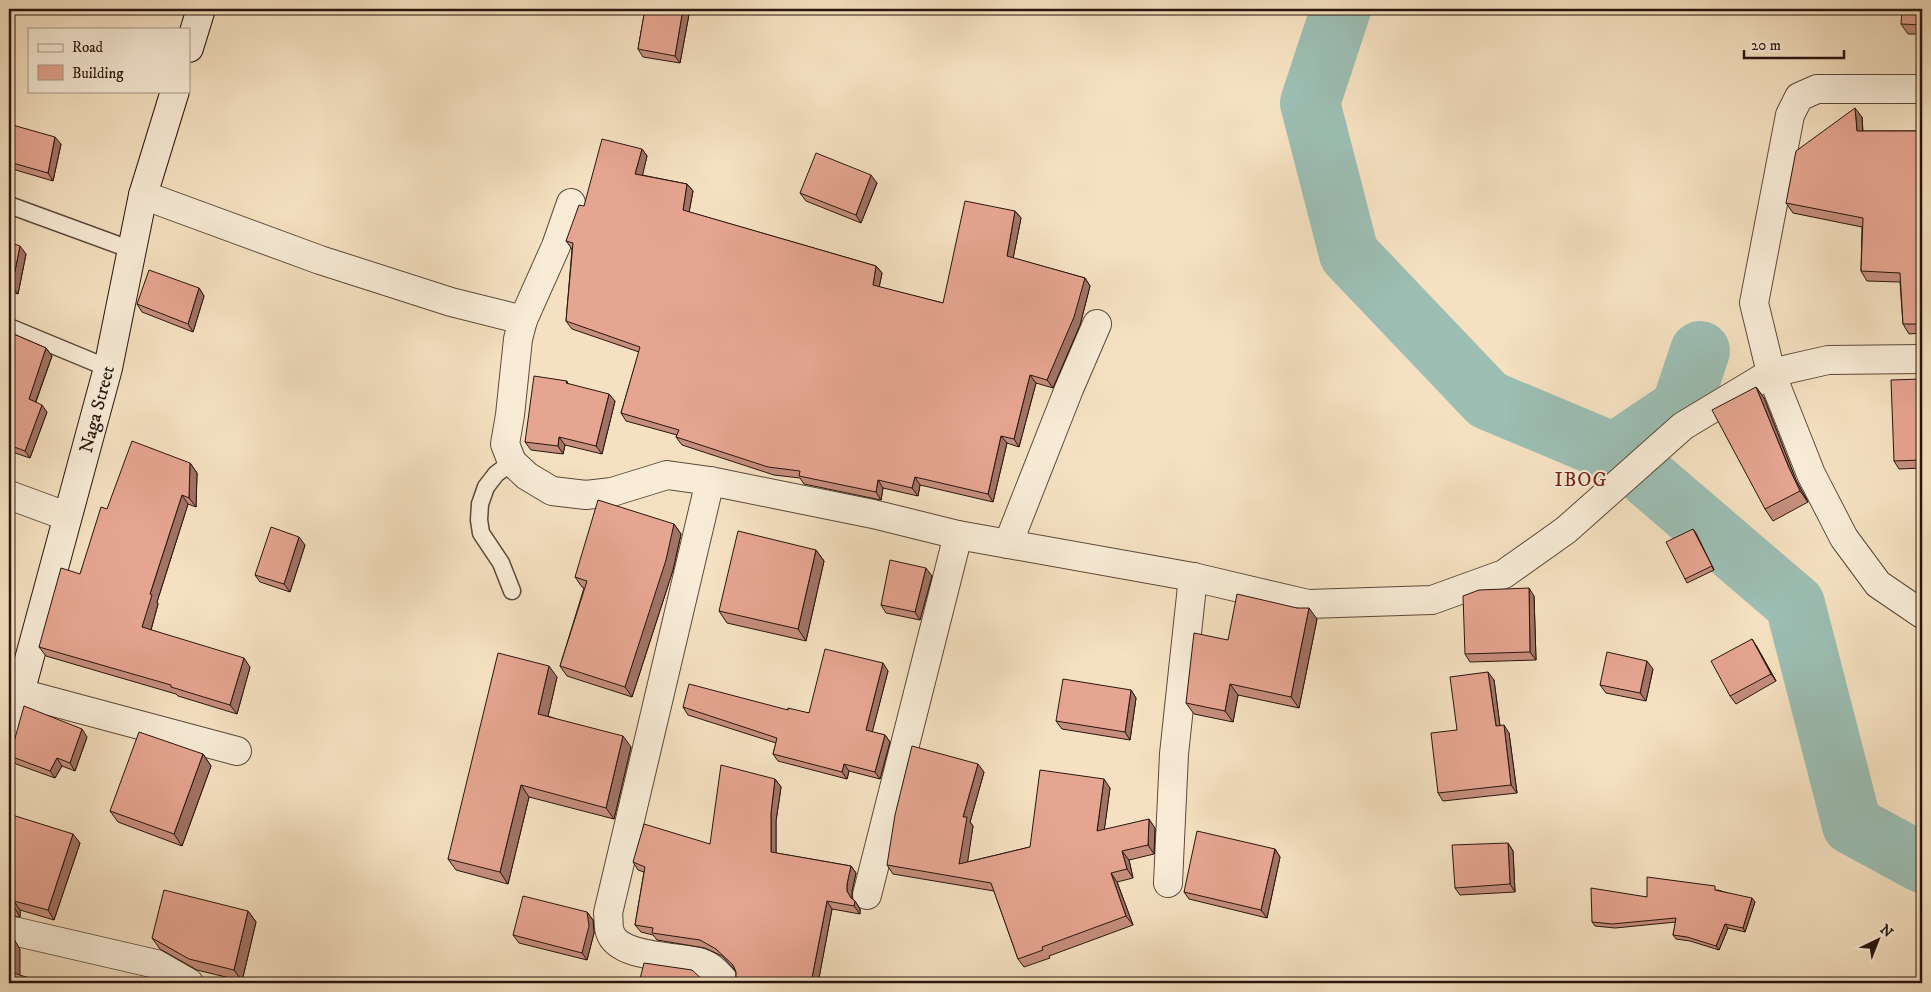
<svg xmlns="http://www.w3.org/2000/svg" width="1931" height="992" font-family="'IM FELL DW Pica',serif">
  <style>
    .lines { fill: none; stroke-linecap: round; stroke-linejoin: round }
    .river { stroke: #9cbeb3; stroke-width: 60 }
    .lane-casing { stroke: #5c483a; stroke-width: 19 }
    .street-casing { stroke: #5c483a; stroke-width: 30 }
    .secondary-casing { stroke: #29150d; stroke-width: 30 }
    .lane { stroke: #f8ecd7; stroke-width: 16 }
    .street { stroke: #f8ecd7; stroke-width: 28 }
    .secondary { stroke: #f8ecd7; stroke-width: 28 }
    .wall { fill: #c68e7d; stroke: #29150d }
    .shaded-wall { fill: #a17466; stroke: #29150d }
    .building { fill: #e6a591; stroke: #29150d }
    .labels { text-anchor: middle; stroke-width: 4; stroke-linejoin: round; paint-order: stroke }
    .street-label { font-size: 19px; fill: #29150d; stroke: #f8ecd7 }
    .neighbourhood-label { font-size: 20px; letter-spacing: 1px; fill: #7a1f14; stroke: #f8ecd7 }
  </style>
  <rect width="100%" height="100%" fill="#f5e1c1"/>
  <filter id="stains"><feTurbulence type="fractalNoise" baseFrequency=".004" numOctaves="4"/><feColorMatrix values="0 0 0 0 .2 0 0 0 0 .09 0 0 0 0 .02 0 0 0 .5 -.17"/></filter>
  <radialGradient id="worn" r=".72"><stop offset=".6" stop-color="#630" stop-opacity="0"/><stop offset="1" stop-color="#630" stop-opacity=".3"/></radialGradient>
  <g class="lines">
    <g class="river">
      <path d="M 1341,9 L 1310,103 L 1349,254 L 1488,400 L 1624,457"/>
      <path d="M 1614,453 L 1681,408 L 1700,351"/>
      <path d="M 1648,478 L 1795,604 L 1852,825 L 1922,863"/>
    </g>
    <defs>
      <g id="lane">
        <path d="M 9,205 L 132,250"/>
        <path d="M 9,327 L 108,368"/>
        <path d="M 512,462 L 496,474 L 486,487 L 480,504 L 479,520 L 481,533 L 501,563 L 512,591"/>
      </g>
      <g id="street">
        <path d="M 1922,89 L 1817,89 L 1799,97 L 1790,115 L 1754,303 L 1771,373 L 1811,474 L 1844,538 L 1878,584 L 1922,614"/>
        <path d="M 143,195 L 320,260 L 451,302 L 523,320 L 518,339 L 510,415 L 505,444 L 512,462 L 527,476 L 552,491 L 586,495 L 612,492 L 667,475 L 710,481 L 873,514 L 958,535 L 1193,577 L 1308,604 L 1432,600 L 1504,574 L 1566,530 L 1683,426 L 1771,373 L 1828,360 L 1922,359"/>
        <path d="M 523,320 L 556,246 L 571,203"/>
        <path d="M 710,481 L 608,913 C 609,919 608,927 610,932 C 618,959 680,956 702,963 C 712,966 720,976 726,983"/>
        <path d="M 9,495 L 66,516"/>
        <path d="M 1008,544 L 1069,389 L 1097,324"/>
        <path d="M 20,693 L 237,751"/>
        <path d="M 1168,883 L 1174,754 L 1193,577"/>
        <path d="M 867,895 L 958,535"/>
        <path d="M 9,930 L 156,964 L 189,983"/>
      </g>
      <g id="secondary">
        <path d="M 189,48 L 201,9"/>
        <path d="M 9,724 L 20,693 L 108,368 L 143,195 L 175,91"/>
      </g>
    </defs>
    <use href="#lane" class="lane-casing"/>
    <use href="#street" class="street-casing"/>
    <use href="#secondary" class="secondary-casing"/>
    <use href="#lane" class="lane"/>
    <use href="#street" class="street"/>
    <use href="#secondary" class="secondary"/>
  </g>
  <g class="wall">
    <path d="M 645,9 L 690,9 L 680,63 L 643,57 L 638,49 Z"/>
    <path d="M 1922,9 L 1922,34 L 1908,34 L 1901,24 Z"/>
    <path d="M 1862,117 L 1863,131 L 1922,131 L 1922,333 L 1909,334 L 1903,324 L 1900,282 L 1867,281 L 1861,271 L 1862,227 L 1793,213 L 1786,203 Z"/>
    <path d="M 9,124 L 61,144 L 53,181 L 9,168 Z"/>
    <path d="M 642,149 L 647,156 L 642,175 L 687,184 L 693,191 L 689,212 L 876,266 L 882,273 L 879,287 L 943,303 L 1015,211 L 1021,218 L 1013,258 L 1085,278 L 1090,286 L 1080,325 L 1053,388 L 1036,383 L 1019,447 L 1007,443 L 993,502 L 920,485 L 918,496 L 883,488 L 881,500 L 804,484 L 800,478 L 774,475 L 682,445 L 676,437 L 677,435 L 626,421 L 621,413 L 639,352 L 572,329 L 566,321 L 572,249 L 566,241 L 584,206 Z"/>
    <path d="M 877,183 L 861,223 L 806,201 L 800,193 Z"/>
    <path d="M 9,242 L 26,254 L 18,294 L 9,291 Z"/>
    <path d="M 199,288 L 204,296 L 193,332 L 142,312 L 137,304 Z"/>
    <path d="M 9,332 L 46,348 L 52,356 L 36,402 L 47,412 L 30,458 L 9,451 Z"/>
    <path d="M 1922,379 L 1922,468 L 1899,469 L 1894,461 Z"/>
    <path d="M 567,381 L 568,384 L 615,401 L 602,454 L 565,445 L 563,454 L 531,450 L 525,442 Z"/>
    <path d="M 1756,387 L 1764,398 L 1796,480 L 1808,502 L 1773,521 L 1765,509 Z"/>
    <path d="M 190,463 L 197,473 L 196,507 L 188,504 L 157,602 L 158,604 L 151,630 L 250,667 L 237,714 L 178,696 L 176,694 L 46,656 L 39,647 L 80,574 L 107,509 Z"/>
    <path d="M 674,524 L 681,534 L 673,570 L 632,697 L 567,676 L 560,666 L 584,588 L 582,587 L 575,577 Z"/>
    <path d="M 1693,529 L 1714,570 L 1687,583 L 1685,579 Z"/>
    <path d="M 305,545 L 290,592 L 260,582 L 255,575 Z"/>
    <path d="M 816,550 L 824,561 L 806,641 L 727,623 L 719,611 Z"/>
    <path d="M 932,576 L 920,620 L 886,613 L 881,605 Z"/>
    <path d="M 1534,596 L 1536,660 L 1470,662 L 1465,654 Z"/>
    <path d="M 1297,608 L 1317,619 L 1299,708 L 1238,695 L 1233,722 L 1194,714 L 1186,703 L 1228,640 Z"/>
    <path d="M 1752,639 L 1757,647 L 1776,681 L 1736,704 L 1730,696 Z"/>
    <path d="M 1653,669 L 1646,701 L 1606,693 L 1600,685 Z"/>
    <path d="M 888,671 L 872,732 L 885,735 L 890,742 L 880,779 L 849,771 L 847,779 L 778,761 L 773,754 L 776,743 L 688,715 L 683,707 L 788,710 L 809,713 Z"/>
    <path d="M 557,677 L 548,716 L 631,747 L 614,819 L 529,797 L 508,884 L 456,870 L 448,859 Z"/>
    <path d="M 1494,680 L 1500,726 L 1509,733 L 1517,793 L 1443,801 L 1438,793 L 1457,730 Z"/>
    <path d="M 1131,690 L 1136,698 L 1130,740 L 1062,729 L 1056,721 Z"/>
    <path d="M 87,737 L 75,771 L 62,766 L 55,778 L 16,764 L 10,756 Z"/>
    <path d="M 203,754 L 211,766 L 182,846 L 118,822 L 110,811 Z"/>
    <path d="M 984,772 L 970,822 L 973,826 L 967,862 L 1030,847 L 1110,788 L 1104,830 L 1155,828 L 1154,854 L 1129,860 L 1133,878 L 1117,882 L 1133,925 L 1049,956 L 1050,958 L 1024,967 L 1018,959 L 994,891 L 893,874 L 887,865 Z"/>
    <path d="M 775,779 L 781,787 L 776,821 L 776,853 L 851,866 L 856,873 L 852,891 L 852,899 L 855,901 L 860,909 L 860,914 L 832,909 L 818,983 L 734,983 L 736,980 L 736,972 L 735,970 L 722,956 L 705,948 L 657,940 L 653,935 L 641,932 L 635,925 L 644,872 L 638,870 L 633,862 L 710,844 Z"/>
    <path d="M 9,814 L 80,843 L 54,920 L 20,910 L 20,917 L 9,916 Z"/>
    <path d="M 1508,843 L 1513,851 L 1515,892 L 1460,895 L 1455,888 Z"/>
    <path d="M 1275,849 L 1280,857 L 1267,918 L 1189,899 L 1184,892 Z"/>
    <path d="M 1718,890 L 1755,902 L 1745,932 L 1728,928 L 1719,950 L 1690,941 L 1676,939 L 1673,935 L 1676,922 L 1615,928 L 1595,926 L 1592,922 L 1647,897 Z"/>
    <path d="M 248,911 L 256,922 L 242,981 L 197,970 L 160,949 L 152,938 Z"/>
    <path d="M 587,912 L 593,920 L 594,933 L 587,960 L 519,943 L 513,935 Z"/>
  </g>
  <g class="shaded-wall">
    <path d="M 683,9 L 690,9 L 680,63 L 675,56 Z"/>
    <path d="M 1855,108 L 1862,117 L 1863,141 L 1857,131 Z"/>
    <path d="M 55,137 L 61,144 L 53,181 L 48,173 Z"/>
    <path d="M 642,149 L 647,156 L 641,182 L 635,174 Z"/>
    <path d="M 871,175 L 877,183 L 861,223 L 856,215 Z"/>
    <path d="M 687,184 L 693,191 L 688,218 L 683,210 Z"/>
    <path d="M 1015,211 L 1021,218 L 1012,264 L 1007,256 Z"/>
    <path d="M 20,246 L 26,254 L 18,294 L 12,286 Z"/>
    <path d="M 876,266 L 882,273 L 878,293 L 873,285 Z"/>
    <path d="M 1085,278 L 1090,286 L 1080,325 L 1053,388 L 1047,380 Z"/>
    <path d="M 199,288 L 204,296 L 193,332 L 188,324 Z"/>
    <path d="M 46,348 L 52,356 L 34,406 L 29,399 Z"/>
    <path d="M 1030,375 L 1036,383 L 1019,447 L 1014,439 Z"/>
    <path d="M 1756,387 L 1764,398 L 1796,480 L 1808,502 L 1800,491 L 1789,468 Z"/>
    <path d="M 609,394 L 615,401 L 602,454 L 596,446 Z"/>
    <path d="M 42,405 L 47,412 L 30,458 L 25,451 Z"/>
    <path d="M 1001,436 L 1007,443 L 993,502 L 988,494 Z"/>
    <path d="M 559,437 L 565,445 L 563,454 L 558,446 Z"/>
    <path d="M 190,463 L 197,473 L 196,507 L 189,498 Z"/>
    <path d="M 915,477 L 920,485 L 918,496 L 912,488 Z"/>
    <path d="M 878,480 L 883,488 L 881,500 L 876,492 Z"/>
    <path d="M 182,495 L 188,504 L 157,602 L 158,604 L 149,637 L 142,627 L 150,594 Z"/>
    <path d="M 674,524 L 681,534 L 673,570 L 632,697 L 625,687 Z"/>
    <path d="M 1693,529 L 1696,533 L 1714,570 L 1712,566 Z"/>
    <path d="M 299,537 L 305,545 L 290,592 L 284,584 Z"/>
    <path d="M 816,550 L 824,561 L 806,641 L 798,629 Z"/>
    <path d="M 926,568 L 932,576 L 920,620 L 915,612 Z"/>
    <path d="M 1529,588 L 1534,596 L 1536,660 L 1530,652 Z"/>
    <path d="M 1309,608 L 1317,619 L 1299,708 L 1291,697 Z"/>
    <path d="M 1752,639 L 1757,647 L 1776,681 L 1771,674 Z"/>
    <path d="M 244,658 L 250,667 L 237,714 L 230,705 Z"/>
    <path d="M 1647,661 L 1653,669 L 1646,701 L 1640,693 Z"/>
    <path d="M 883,663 L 888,671 L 871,737 L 866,730 Z"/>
    <path d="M 549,666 L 557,677 L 546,725 L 538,714 Z"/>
    <path d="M 1488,672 L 1494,680 L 1501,734 L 1496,726 Z"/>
    <path d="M 1230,684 L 1238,695 L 1233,722 L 1225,711 Z"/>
    <path d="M 1131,690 L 1136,698 L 1130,740 L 1125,732 Z"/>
    <path d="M 1504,725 L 1509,733 L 1517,793 L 1511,785 Z"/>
    <path d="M 82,729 L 87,737 L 75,771 L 70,763 Z"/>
    <path d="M 885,735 L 890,742 L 880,779 L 875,772 Z"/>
    <path d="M 623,736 L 631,747 L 614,819 L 606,808 Z"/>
    <path d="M 203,754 L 211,766 L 182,846 L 174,834 Z"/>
    <path d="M 57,758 L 62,766 L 55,778 L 50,771 Z"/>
    <path d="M 844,764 L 849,771 L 847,779 L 842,772 Z"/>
    <path d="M 978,764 L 984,772 L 970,822 L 973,826 L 966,873 L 959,864 L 963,817 Z"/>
    <path d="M 775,779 L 781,787 L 776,821 L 776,859 L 771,852 L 771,813 Z"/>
    <path d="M 1104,779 L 1110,788 L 1103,840 L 1097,831 Z"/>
    <path d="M 521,785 L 529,797 L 508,884 L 500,872 Z"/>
    <path d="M 1149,819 L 1155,828 L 1154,854 L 1148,845 Z"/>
    <path d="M 73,834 L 80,843 L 54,920 L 48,910 Z"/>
    <path d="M 1508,843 L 1513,851 L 1515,892 L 1510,884 Z"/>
    <path d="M 1275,849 L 1280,857 L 1267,918 L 1261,910 Z"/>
    <path d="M 1122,851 L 1129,860 L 1133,878 L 1127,869 Z"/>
    <path d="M 851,866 L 856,873 L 852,891 L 852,899 L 855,901 L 860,909 L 860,914 L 854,906 L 847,891 L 847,884 Z"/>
    <path d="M 1111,873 L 1117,882 L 1133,925 L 1126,916 Z"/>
    <path d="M 1752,898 L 1755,902 L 1745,932 L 1743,928 Z"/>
    <path d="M 14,901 L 20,910 L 20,917 L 14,907 Z"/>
    <path d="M 827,901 L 832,909 L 818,983 L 811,983 Z"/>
    <path d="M 248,911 L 256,922 L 242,981 L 234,970 Z"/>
    <path d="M 587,912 L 593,920 L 594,933 L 587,960 L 582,953 Z"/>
    <path d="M 1725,924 L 1728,928 L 1719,950 L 1716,946 Z"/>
    <path d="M 14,939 L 20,949 L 20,983 L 13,973 Z"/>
  </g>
  <g class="building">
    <path d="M 645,9 L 683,9 L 675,56 L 638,49 Z"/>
    <path d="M 1902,9 L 1922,9 L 1922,25 L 1901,24 Z"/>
    <path d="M 1855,108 L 1857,131 L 1922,131 L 1922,324 L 1903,324 L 1900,273 L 1861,271 L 1863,218 L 1786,203 L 1796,151 Z"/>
    <path d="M 9,124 L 55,137 L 48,173 L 9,162 Z"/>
    <path d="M 602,139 L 642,149 L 635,174 L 687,184 L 683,210 L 876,266 L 873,285 L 943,303 L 965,201 L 1015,211 L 1007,256 L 1085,278 L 1074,317 L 1047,380 L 1030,375 L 1014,439 L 1001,436 L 988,494 L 915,477 L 912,488 L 878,480 L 876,492 L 799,476 L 800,471 L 768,467 L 676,437 L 679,430 L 621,413 L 640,347 L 566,321 L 573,243 L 566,241 L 579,205 L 584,206 Z"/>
    <path d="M 816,153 L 871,175 L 856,215 L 800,193 Z"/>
    <path d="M 9,242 L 20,246 L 12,286 L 9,285 Z"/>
    <path d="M 149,270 L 199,288 L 188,324 L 137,304 Z"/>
    <path d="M 9,332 L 46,348 L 29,399 L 42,405 L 25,451 L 9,445 Z"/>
    <path d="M 534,376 L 567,381 L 566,383 L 609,394 L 596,446 L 559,437 L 558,446 L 525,442 Z"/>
    <path d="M 1922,379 L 1922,460 L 1894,461 L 1891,380 Z"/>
    <path d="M 1756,387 L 1789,468 L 1800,491 L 1765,509 L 1712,410 Z"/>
    <path d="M 132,441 L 190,463 L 189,498 L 182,495 L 150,594 L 152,595 L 142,627 L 244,658 L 230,705 L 171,687 L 171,685 L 39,647 L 61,568 L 80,574 L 101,507 L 107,509 Z"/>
    <path d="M 598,500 L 674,524 L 666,560 L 625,687 L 560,666 L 587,581 L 575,577 Z"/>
    <path d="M 271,527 L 299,537 L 284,584 L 255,575 Z"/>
    <path d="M 1693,529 L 1712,566 L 1685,579 L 1666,542 Z"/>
    <path d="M 738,531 L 816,550 L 798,629 L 719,611 Z"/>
    <path d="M 890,560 L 926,568 L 915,612 L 881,605 Z"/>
    <path d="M 1529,588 L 1530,652 L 1465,654 L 1463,596 L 1479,590 Z"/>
    <path d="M 1237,594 L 1297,608 L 1309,608 L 1291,697 L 1230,684 L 1225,711 L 1186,703 L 1194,633 L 1228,640 Z"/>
    <path d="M 1752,639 L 1771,674 L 1730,696 L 1711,661 Z"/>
    <path d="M 825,649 L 883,663 L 866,730 L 885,735 L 875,772 L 844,764 L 842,772 L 773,754 L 777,738 L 683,707 L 689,684 L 788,710 L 788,708 L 809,713 Z"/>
    <path d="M 1607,652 L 1647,661 L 1640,693 L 1600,685 Z"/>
    <path d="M 498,653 L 549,666 L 538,714 L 623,736 L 606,808 L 521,785 L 500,872 L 448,859 Z"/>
    <path d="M 1488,672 L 1496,726 L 1504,725 L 1511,785 L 1438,793 L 1431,733 L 1457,730 L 1450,677 Z"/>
    <path d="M 1063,679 L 1131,690 L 1125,732 L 1056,721 Z"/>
    <path d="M 24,706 L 82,729 L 70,763 L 57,758 L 50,771 L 10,756 Z"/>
    <path d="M 139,732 L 203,754 L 174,834 L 110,811 Z"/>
    <path d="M 912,746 L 978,764 L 963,817 L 967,817 L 959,864 L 1030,847 L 1040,770 L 1104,779 L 1097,831 L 1149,819 L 1148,845 L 1122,851 L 1127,869 L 1111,873 L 1126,916 L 1042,947 L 1043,950 L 1018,959 L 991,883 L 887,865 L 895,815 Z"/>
    <path d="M 721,765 L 775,779 L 771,813 L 771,852 L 851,866 L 847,884 L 847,891 L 851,898 L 855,901 L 854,906 L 827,901 L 811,983 L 734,983 L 736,980 L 736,972 L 733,965 L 716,949 L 700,940 L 652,933 L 653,928 L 635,925 L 645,867 L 633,862 L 644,824 L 710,844 Z"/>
    <path d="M 9,814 L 73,834 L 48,910 L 14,901 L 14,907 L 9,907 Z"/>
    <path d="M 1197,831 L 1275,849 L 1261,910 L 1184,892 Z"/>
    <path d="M 1508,843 L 1510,884 L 1455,888 L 1452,845 Z"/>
    <path d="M 1647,877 L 1715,886 L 1715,890 L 1752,898 L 1743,928 L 1725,924 L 1716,946 L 1687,937 L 1673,935 L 1676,918 L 1612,924 L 1592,922 L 1591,888 L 1647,897 Z"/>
    <path d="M 164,890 L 248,911 L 234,970 L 189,959 L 152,938 Z"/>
    <path d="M 523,896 L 587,912 L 589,926 L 582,953 L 513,935 Z"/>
    <path d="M 9,938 L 14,939 L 13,973 L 46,983 L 9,983 Z"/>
    <path d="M 644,963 L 692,970 L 706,983 L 639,983 Z"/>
  </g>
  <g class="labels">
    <g class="street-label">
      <text transform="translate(96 409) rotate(-75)" y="7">Naga Street</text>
    </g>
    <g class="neighbourhood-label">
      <text x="1581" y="486">IBOG</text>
    </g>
  </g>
  <rect width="1931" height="992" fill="none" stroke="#f5e1c1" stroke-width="30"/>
  <rect x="10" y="10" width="1911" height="972" fill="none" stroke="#29150d" stroke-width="2.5"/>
  <rect x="15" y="15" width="1901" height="962" fill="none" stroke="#29150d"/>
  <rect x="28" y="28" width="162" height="65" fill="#f8ecd7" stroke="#a59686"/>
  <rect x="38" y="44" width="25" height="8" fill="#f8ecd7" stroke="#a59686"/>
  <text x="72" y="52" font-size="15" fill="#29150d">Road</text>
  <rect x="38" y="65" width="25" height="15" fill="#e6a591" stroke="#a59686"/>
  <text x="72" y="78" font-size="15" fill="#29150d">Building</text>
  <g transform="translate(1878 940) rotate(43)" stroke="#f8ecd7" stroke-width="4" paint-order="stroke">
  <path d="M0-4L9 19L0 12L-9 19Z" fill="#29150d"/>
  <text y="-8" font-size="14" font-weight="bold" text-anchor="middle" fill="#29150d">N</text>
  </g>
  <path d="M1744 50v8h100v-8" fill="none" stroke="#29150d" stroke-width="2.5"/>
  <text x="1751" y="50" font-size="15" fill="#29150d" stroke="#f8ecd7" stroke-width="4" paint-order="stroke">20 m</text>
  <rect width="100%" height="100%" filter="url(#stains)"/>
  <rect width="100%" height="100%" fill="url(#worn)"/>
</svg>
